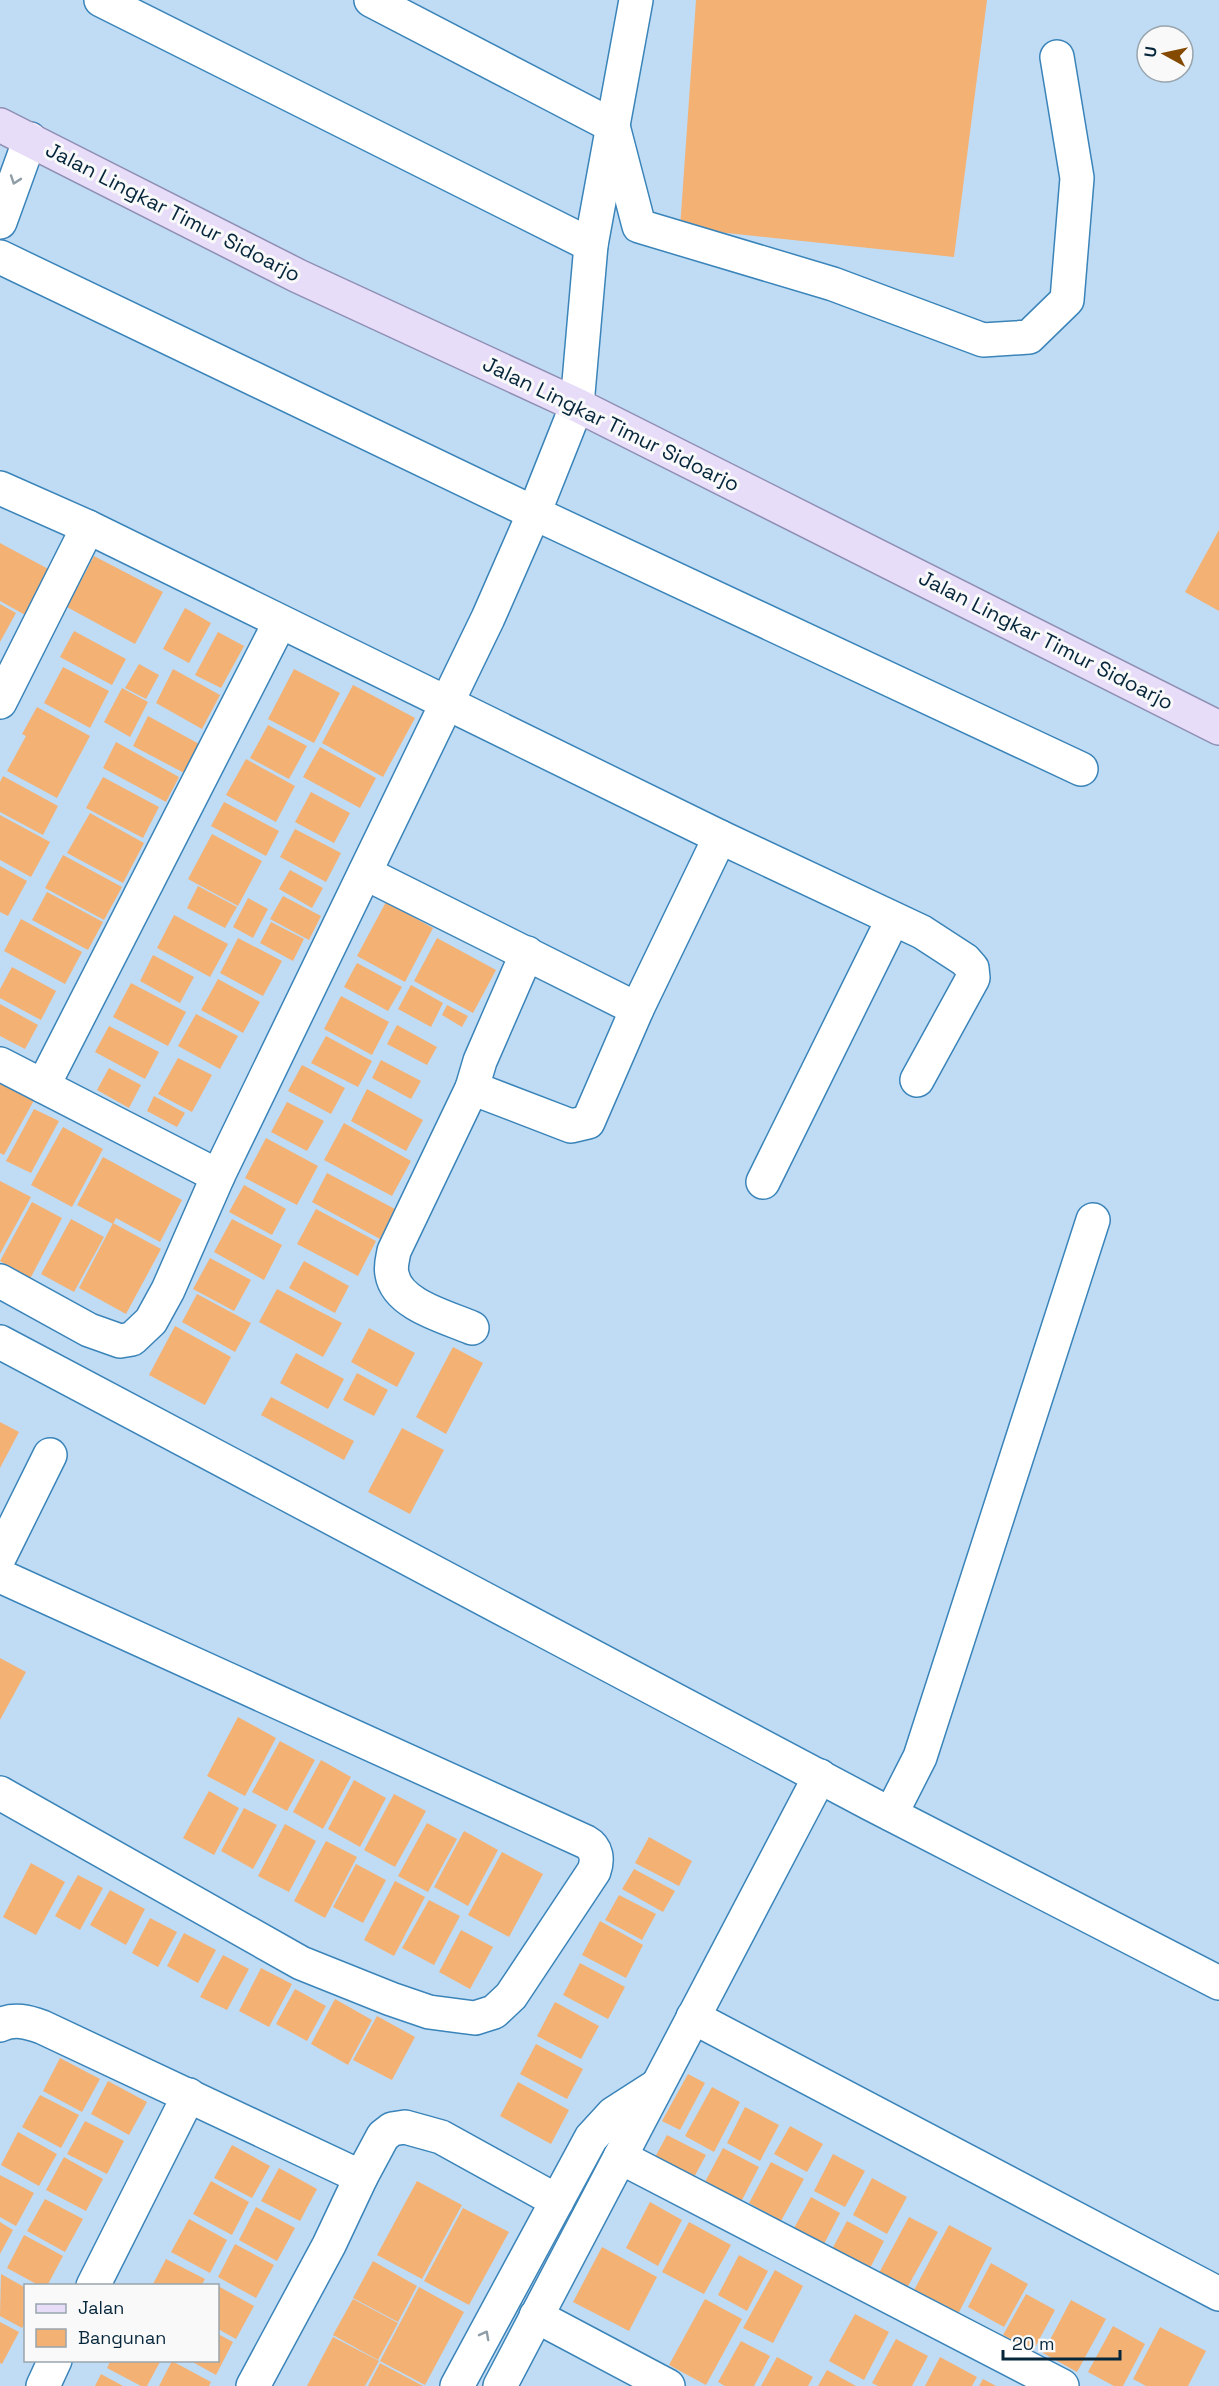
<svg xmlns="http://www.w3.org/2000/svg" width="1219" height="2386" font-family="'Space Grotesk',sans-serif">
  <style>
    .building { fill: #f3b174 }
    .lines { fill: none; stroke-linecap: round; stroke-linejoin: round }
    .minor-casing { stroke: #3a84b9; stroke-width: 36 }
    .major-casing { stroke: #8f8fb4; stroke-width: 36 }
    .minor { stroke: #fff; stroke-width: 33 }
    .major { stroke: #e8ddf9; stroke-width: 33 }
    .oneway { stroke: #8f9da7 }
    .labels { text-anchor: middle; stroke-width: 6; stroke-linejoin: round; paint-order: stroke }
    .street-label { font-size: 21px; fill: #06263b; stroke: #f9f9f9 }
  </style>
  <rect width="100%" height="100%" fill="#c0dcf4"/>
  <g class="building">
    <path d="M 696,0 L 987,0 L 954,257 L 680,228 Z"/>
    <path d="M 1219,530 L 1219,611 L 1185,592 Z"/>
    <path d="M 0,543 L 52,571 L 27,616 L 0,601 Z"/>
    <path d="M 94,556 L 163,592 L 135,644 L 67,607 Z"/>
    <path d="M 0,604 L 16,613 L 0,642 Z"/>
    <path d="M 185,608 L 211,623 L 189,663 L 163,649 Z"/>
    <path d="M 74,631 L 126,659 L 112,685 L 60,657 Z"/>
    <path d="M 218,632 L 244,646 L 221,688 L 195,675 Z"/>
    <path d="M 139,664 L 159,675 L 146,699 L 125,688 Z"/>
    <path d="M 63,667 L 109,691 L 90,728 L 44,703 Z"/>
    <path d="M 173,669 L 220,695 L 202,729 L 156,703 Z"/>
    <path d="M 294,669 L 340,693 L 314,743 L 268,719 Z"/>
    <path d="M 353,685 L 415,718 L 383,777 L 322,743 Z"/>
    <path d="M 122,688 L 148,702 L 130,737 L 104,722 Z"/>
    <path d="M 37,707 L 90,736 L 57,798 L 7,771 L 26,736 L 22,734 Z"/>
    <path d="M 148,716 L 201,745 L 186,774 L 133,746 Z"/>
    <path d="M 268,725 L 307,746 L 289,779 L 250,758 Z"/>
    <path d="M 116,742 L 179,777 L 166,802 L 103,768 Z"/>
    <path d="M 320,747 L 376,778 L 360,808 L 303,777 Z"/>
    <path d="M 246,759 L 295,786 L 276,822 L 226,795 Z"/>
    <path d="M 3,776 L 58,806 L 43,835 L 0,812 L 0,782 Z"/>
    <path d="M 103,777 L 159,807 L 143,838 L 86,808 Z"/>
    <path d="M 311,792 L 350,813 L 334,843 L 295,822 Z"/>
    <path d="M 224,802 L 279,831 L 266,856 L 211,826 Z"/>
    <path d="M 90,813 L 144,843 L 123,883 L 67,853 Z"/>
    <path d="M 0,815 L 50,842 L 31,877 L 0,860 Z"/>
    <path d="M 295,829 L 341,853 L 326,882 L 280,857 Z"/>
    <path d="M 212,834 L 262,861 L 238,906 L 188,879 Z"/>
    <path d="M 63,855 L 122,887 L 104,920 L 45,888 Z"/>
    <path d="M 0,866 L 27,881 L 8,916 L 0,912 Z"/>
    <path d="M 290,870 L 323,888 L 312,908 L 279,889 Z"/>
    <path d="M 198,886 L 237,907 L 225,928 L 187,908 Z"/>
    <path d="M 47,892 L 103,922 L 88,950 L 32,920 Z"/>
    <path d="M 283,896 L 321,916 L 309,940 L 270,919 Z"/>
    <path d="M 248,898 L 268,909 L 253,938 L 233,927 Z"/>
    <path d="M 386,902 L 433,928 L 405,982 L 357,956 Z"/>
    <path d="M 174,915 L 228,944 L 210,977 L 157,948 Z"/>
    <path d="M 21,919 L 82,952 L 65,984 L 4,951 Z"/>
    <path d="M 271,922 L 304,939 L 293,961 L 260,943 Z"/>
    <path d="M 238,938 L 282,961 L 263,996 L 220,973 Z"/>
    <path d="M 437,938 L 496,970 L 473,1013 L 414,981 Z"/>
    <path d="M 153,955 L 194,977 L 180,1003 L 140,981 Z"/>
    <path d="M 357,963 L 402,987 L 388,1011 L 344,987 Z"/>
    <path d="M 12,967 L 56,991 L 41,1020 L 0,998 L 0,989 Z"/>
    <path d="M 218,979 L 260,1002 L 243,1033 L 201,1010 Z"/>
    <path d="M 131,983 L 186,1012 L 168,1046 L 113,1017 Z"/>
    <path d="M 411,985 L 443,1003 L 431,1027 L 398,1009 Z"/>
    <path d="M 341,996 L 389,1022 L 372,1055 L 324,1029 Z"/>
    <path d="M 0,1004 L 38,1025 L 25,1049 L 0,1036 Z"/>
    <path d="M 447,1005 L 468,1016 L 462,1027 L 442,1015 Z"/>
    <path d="M 196,1014 L 238,1036 L 220,1069 L 178,1046 Z"/>
    <path d="M 397,1025 L 437,1047 L 427,1065 L 387,1044 Z"/>
    <path d="M 109,1026 L 159,1052 L 145,1079 L 95,1052 Z"/>
    <path d="M 326,1036 L 372,1061 L 358,1087 L 311,1063 Z"/>
    <path d="M 178,1058 L 212,1075 L 192,1112 L 158,1094 Z"/>
    <path d="M 381,1060 L 421,1081 L 411,1099 L 372,1078 Z"/>
    <path d="M 302,1065 L 345,1088 L 331,1114 L 288,1091 Z"/>
    <path d="M 109,1068 L 141,1085 L 129,1108 L 97,1090 Z"/>
    <path d="M 0,1073 L 38,1093 L 4,1155 L 0,1153 Z"/>
    <path d="M 367,1089 L 423,1120 L 406,1151 L 351,1121 Z"/>
    <path d="M 154,1096 L 185,1113 L 177,1127 L 147,1111 Z"/>
    <path d="M 287,1102 L 324,1121 L 307,1151 L 271,1132 Z"/>
    <path d="M 34,1109 L 59,1121 L 31,1173 L 6,1161 Z"/>
    <path d="M 344,1123 L 411,1161 L 392,1196 L 324,1160 Z"/>
    <path d="M 63,1127 L 103,1149 L 72,1207 L 31,1185 Z"/>
    <path d="M 266,1138 L 318,1166 L 297,1205 L 245,1178 Z"/>
    <path d="M 103,1157 L 182,1200 L 160,1242 L 116,1218 L 113,1224 L 77,1205 Z"/>
    <path d="M 327,1173 L 395,1209 L 380,1239 L 312,1202 Z"/>
    <path d="M 0,1181 L 31,1197 L 0,1254 Z"/>
    <path d="M 244,1185 L 286,1209 L 272,1235 L 229,1212 Z"/>
    <path d="M 32,1202 L 62,1218 L 30,1279 L 0,1261 Z"/>
    <path d="M 316,1209 L 376,1241 L 358,1276 L 297,1244 Z"/>
    <path d="M 71,1219 L 104,1237 L 74,1292 L 41,1274 Z"/>
    <path d="M 232,1219 L 282,1245 L 264,1280 L 214,1252 Z"/>
    <path d="M 113,1223 L 161,1249 L 126,1314 L 79,1288 Z"/>
    <path d="M 210,1258 L 251,1280 L 234,1311 L 193,1289 Z"/>
    <path d="M 304,1261 L 349,1286 L 335,1313 L 289,1288 Z"/>
    <path d="M 277,1289 L 342,1323 L 323,1357 L 259,1322 Z"/>
    <path d="M 197,1294 L 251,1323 L 235,1352 L 182,1322 Z"/>
    <path d="M 175,1326 L 231,1357 L 205,1405 L 149,1375 Z"/>
    <path d="M 369,1328 L 415,1353 L 397,1387 L 351,1362 Z"/>
    <path d="M 453,1347 L 483,1363 L 446,1434 L 416,1417 Z"/>
    <path d="M 296,1353 L 344,1379 L 328,1409 L 280,1383 Z"/>
    <path d="M 357,1373 L 388,1390 L 374,1416 L 343,1400 Z"/>
    <path d="M 271,1397 L 354,1441 L 344,1460 L 261,1415 Z"/>
    <path d="M 0,1422 L 19,1432 L 0,1468 Z"/>
    <path d="M 402,1428 L 444,1450 L 410,1514 L 368,1492 Z"/>
    <path d="M 0,1658 L 26,1672 L 0,1720 Z"/>
    <path d="M 238,1717 L 276,1738 L 245,1796 L 207,1776 Z"/>
    <path d="M 280,1741 L 315,1760 L 287,1811 L 252,1792 Z"/>
    <path d="M 321,1760 L 351,1777 L 323,1829 L 293,1812 Z"/>
    <path d="M 354,1780 L 386,1798 L 360,1847 L 328,1829 Z"/>
    <path d="M 209,1791 L 239,1808 L 214,1855 L 183,1838 Z"/>
    <path d="M 394,1794 L 426,1811 L 395,1867 L 364,1850 Z"/>
    <path d="M 244,1808 L 277,1825 L 253,1869 L 221,1851 Z"/>
    <path d="M 427,1823 L 457,1839 L 428,1892 L 398,1876 Z"/>
    <path d="M 285,1824 L 316,1841 L 289,1892 L 258,1876 Z"/>
    <path d="M 464,1831 L 498,1850 L 468,1906 L 434,1887 Z"/>
    <path d="M 649,1837 L 692,1861 L 679,1886 L 635,1863 Z"/>
    <path d="M 326,1841 L 357,1857 L 325,1918 L 294,1901 Z"/>
    <path d="M 502,1852 L 543,1874 L 509,1937 L 468,1915 Z"/>
    <path d="M 31,1863 L 65,1882 L 36,1935 L 3,1917 Z"/>
    <path d="M 356,1864 L 386,1880 L 363,1923 L 333,1907 Z"/>
    <path d="M 634,1869 L 675,1891 L 663,1912 L 622,1889 Z"/>
    <path d="M 78,1875 L 103,1888 L 80,1930 L 55,1916 Z"/>
    <path d="M 395,1881 L 425,1897 L 394,1956 L 364,1940 Z"/>
    <path d="M 110,1890 L 145,1909 L 126,1945 L 90,1925 Z"/>
    <path d="M 619,1895 L 656,1914 L 642,1940 L 605,1920 Z"/>
    <path d="M 429,1900 L 460,1916 L 434,1965 L 402,1948 Z"/>
    <path d="M 150,1918 L 177,1932 L 158,1967 L 132,1953 Z"/>
    <path d="M 600,1921 L 643,1945 L 626,1978 L 582,1955 Z"/>
    <path d="M 461,1930 L 493,1947 L 470,1989 L 439,1972 Z"/>
    <path d="M 184,1933 L 216,1950 L 198,1983 L 167,1966 Z"/>
    <path d="M 223,1955 L 249,1969 L 227,2010 L 200,1997 Z"/>
    <path d="M 580,1963 L 625,1987 L 608,2019 L 563,1995 Z"/>
    <path d="M 261,1968 L 292,1984 L 269,2027 L 239,2011 Z"/>
    <path d="M 295,1989 L 326,2006 L 307,2041 L 276,2024 Z"/>
    <path d="M 335,1999 L 372,2020 L 348,2065 L 311,2044 Z"/>
    <path d="M 555,2002 L 599,2026 L 581,2059 L 537,2036 Z"/>
    <path d="M 377,2016 L 415,2037 L 392,2080 L 353,2060 Z"/>
    <path d="M 536,2044 L 583,2069 L 567,2099 L 520,2074 Z"/>
    <path d="M 60,2058 L 100,2079 L 82,2112 L 43,2091 Z"/>
    <path d="M 688,2074 L 705,2083 L 680,2130 L 662,2121 Z"/>
    <path d="M 108,2081 L 147,2102 L 129,2135 L 91,2114 Z"/>
    <path d="M 518,2082 L 569,2110 L 551,2144 L 500,2116 Z"/>
    <path d="M 712,2087 L 740,2102 L 714,2152 L 685,2136 Z"/>
    <path d="M 40,2095 L 79,2115 L 61,2148 L 22,2127 Z"/>
    <path d="M 745,2107 L 779,2125 L 760,2161 L 727,2143 Z"/>
    <path d="M 85,2121 L 124,2141 L 107,2174 L 67,2154 Z"/>
    <path d="M 790,2126 L 823,2144 L 807,2172 L 774,2154 Z"/>
    <path d="M 18,2132 L 57,2154 L 39,2186 L 1,2165 Z"/>
    <path d="M 667,2135 L 706,2155 L 692,2181 L 653,2161 Z"/>
    <path d="M 232,2145 L 270,2166 L 252,2198 L 214,2178 Z"/>
    <path d="M 723,2148 L 759,2167 L 741,2202 L 705,2182 Z"/>
    <path d="M 833,2154 L 865,2171 L 845,2207 L 814,2191 Z"/>
    <path d="M 64,2157 L 103,2179 L 86,2211 L 46,2190 Z"/>
    <path d="M 771,2162 L 804,2179 L 781,2221 L 749,2203 Z"/>
    <path d="M 279,2168 L 317,2189 L 300,2221 L 261,2201 Z"/>
    <path d="M 0,2175 L 34,2193 L 16,2226 L 0,2217 Z"/>
    <path d="M 872,2178 L 907,2197 L 887,2234 L 853,2215 Z"/>
    <path d="M 211,2181 L 249,2202 L 232,2235 L 193,2214 Z"/>
    <path d="M 417,2181 L 462,2205 L 422,2279 L 377,2255 Z"/>
    <path d="M 811,2197 L 840,2213 L 823,2246 L 793,2230 Z"/>
    <path d="M 45,2199 L 83,2219 L 65,2252 L 27,2231 Z"/>
    <path d="M 650,2202 L 682,2220 L 658,2266 L 626,2248 Z"/>
    <path d="M 256,2207 L 295,2228 L 277,2261 L 239,2240 Z"/>
    <path d="M 463,2208 L 509,2232 L 469,2305 L 424,2281 Z"/>
    <path d="M 909,2217 L 938,2232 L 907,2288 L 879,2273 Z"/>
    <path d="M 189,2219 L 227,2240 L 210,2273 L 171,2252 Z"/>
    <path d="M 847,2221 L 884,2241 L 868,2272 L 830,2253 Z"/>
    <path d="M 0,2222 L 13,2230 L 0,2254 Z"/>
    <path d="M 689,2222 L 731,2245 L 704,2294 L 662,2272 Z"/>
    <path d="M 949,2225 L 992,2248 L 957,2316 L 913,2292 Z"/>
    <path d="M 24,2235 L 63,2256 L 47,2286 L 40,2286 L 7,2268 Z"/>
    <path d="M 235,2244 L 274,2265 L 256,2298 L 218,2277 Z"/>
    <path d="M 602,2247 L 657,2277 L 629,2331 L 573,2302 Z"/>
    <path d="M 739,2255 L 768,2271 L 747,2311 L 718,2295 Z"/>
    <path d="M 166,2259 L 205,2279 L 201,2286 L 152,2286 Z"/>
    <path d="M 373,2261 L 417,2286 L 398,2322 L 353,2298 Z"/>
    <path d="M 991,2263 L 1028,2284 L 1004,2327 L 968,2307 Z"/>
    <path d="M 775,2270 L 803,2286 L 773,2343 L 743,2328 Z"/>
    <path d="M 1,2274 L 26,2288 L 26,2321 L 22,2328 L 0,2316 Z"/>
    <path d="M 218,2286 L 254,2306 L 236,2339 L 218,2329 Z"/>
    <path d="M 419,2287 L 464,2312 L 425,2385 L 380,2361 Z"/>
    <path d="M 1026,2294 L 1055,2310 L 1033,2351 L 1003,2335 Z"/>
    <path d="M 353,2299 L 398,2323 L 378,2360 L 333,2335 Z"/>
    <path d="M 705,2299 L 742,2319 L 706,2385 L 669,2365 Z"/>
    <path d="M 1071,2300 L 1106,2319 L 1077,2372 L 1043,2353 Z"/>
    <path d="M 855,2314 L 889,2332 L 864,2380 L 829,2361 Z"/>
    <path d="M 0,2322 L 19,2332 L 2,2364 L 0,2363 Z"/>
    <path d="M 1113,2326 L 1145,2344 L 1123,2386 L 1114,2386 L 1088,2372 Z"/>
    <path d="M 1160,2327 L 1206,2351 L 1188,2386 L 1146,2386 L 1133,2379 Z"/>
    <path d="M 218,2334 L 233,2342 L 216,2375 L 189,2360 L 218,2360 Z"/>
    <path d="M 333,2337 L 379,2361 L 365,2386 L 307,2386 Z"/>
    <path d="M 896,2339 L 928,2356 L 912,2386 L 878,2386 L 872,2383 Z"/>
    <path d="M 741,2341 L 770,2356 L 754,2386 L 725,2386 L 718,2382 Z"/>
    <path d="M 777,2357 L 813,2377 L 808,2386 L 761,2386 Z"/>
    <path d="M 940,2357 L 977,2377 L 972,2386 L 925,2386 Z"/>
    <path d="M 111,2360 L 161,2360 L 147,2386 L 141,2386 L 107,2368 Z"/>
    <path d="M 172,2361 L 211,2382 L 209,2386 L 159,2386 Z"/>
    <path d="M 380,2363 L 423,2386 L 368,2386 Z"/>
    <path d="M 827,2370 L 856,2386 L 818,2386 Z"/>
    <path d="M 101,2374 L 123,2386 L 95,2386 Z"/>
    <path d="M 983,2379 L 996,2386 L 979,2386 Z"/>
  </g>
  <g class="lines">
    <defs>
      <g id="minor">
        <path d="M 101,0 L 591,245"/>
        <path d="M 371,0 L 613,126 L 639,226 L 833,284 L 983,340 L 1029,337 L 1067,300 L 1077,178 L 1057,57"/>
        <path d="M 0,222 L 30,139"/>
        <path d="M 0,257 L 534,513 L 1081,769"/>
        <path d="M 0,488 L 88,527 L 720,837 L 922,932 L 965,960 L 972,968 L 973,978 L 917,1080"/>
        <path d="M 0,702 L 88,527"/>
        <path d="M 365,873 L 637,1009"/>
        <path d="M 0,1064 L 218,1176"/>
        <path d="M 43,1086 L 280,622"/>
        <path d="M 472,1088 L 571,1126 L 588,1122 L 637,1009 L 720,837"/>
        <path d="M 763,1182 L 893,919"/>
        <path d="M 0,1281 L 89,1330 L 120,1341 L 132,1339 L 151,1321 L 168,1290 L 218,1176 L 488,618 L 534,513 L 577,405 L 591,245 L 636,0"/>
        <path d="M 472,1328 C 447,1317 397,1305 392,1274 C 390,1266 393,1258 394,1251 L 472,1088 L 480,1061 L 527,953"/>
        <path d="M 0,1342 L 871,1804 L 1219,1983"/>
        <path d="M 0,1556 L 50,1455"/>
        <path d="M 0,1576 L 586,1842 C 597,1848 598,1860 594,1871 L 511,1996 L 494,2012 L 475,2018 L 429,2012 L 391,1999 L 301,1963 L 0,1793"/>
        <path d="M 891,1814 L 920,1757 L 1093,1220"/>
        <path d="M 693,2017 L 1219,2294"/>
        <path d="M 0,2025 C 14,2018 28,2022 42,2027 L 361,2177"/>
        <path d="M 620,2157 L 1062,2386"/>
        <path d="M 93,2286 L 189,2095"/>
        <path d="M 536,2316 L 668,2386"/>
        <path d="M 43,2386 L 55,2360"/>
        <path d="M 253,2386 L 329,2245 L 361,2177 L 383,2136 L 392,2129 L 405,2127 L 441,2137 L 557,2201"/>
        <path d="M 457,2386 L 591,2138 L 613,2114 L 655,2087"/>
        <path d="M 500,2386 L 820,1776"/>
      </g>
      <path id="major" d="M 0,125 L 298,276 L 577,405 L 1219,728"/>
    </defs>
    <use href="#minor" class="minor-casing"/>
    <use href="#major" class="major-casing"/>
    <use href="#minor" class="minor"/>
    <use href="#major" class="major"/>
  </g>
  <defs><path id="oneway-chevron" d="M-2-3.5L2.5 0L-2 3.5" fill="none" stroke-width="1.6" stroke-linecap="round" stroke-linejoin="round" transform="scale(1.5)"/></defs>
  <g class="oneway">
    <use href="#oneway-chevron" transform="translate(15 180) rotate(109)"/>
    <use href="#oneway-chevron" transform="translate(485 2335) rotate(-62)"/>
  </g>
  <g class="labels">
    <g class="street-label">
      <text transform="translate(173 212) rotate(27)" y="7">Jalan Lingkar Timur Sidoarjo</text>
      <text transform="translate(611 424) rotate(26)" y="7">Jalan Lingkar Timur Sidoarjo</text>
      <text transform="translate(1046 640) rotate(27)" y="7">Jalan Lingkar Timur Sidoarjo</text>
    </g>
  </g>
  <rect x="24" y="2284" width="195" height="78" fill="#f9f9f9" stroke="#98a5ad" stroke-width="1.5"/>
  <rect x="36" y="2304" width="30" height="9" fill="#e8ddf9" stroke="#98a5ad" stroke-width="1.5"/>
  <text x="78" y="2314" font-size="18" fill="#06263b">Jalan</text>
  <rect x="36" y="2329" width="30" height="18" fill="#f3b174" stroke="#98a5ad" stroke-width="1.5"/>
  <text x="78" y="2344" font-size="18" fill="#06263b">Bangunan</text>
  <g transform="translate(1165 54) rotate(278)"><circle r="28" fill="#f9f9f9" stroke="#98a5ad" stroke-width="1.5"/>
  <path d="M0-4.5L10 22L0 15L-10 22Z" fill="#844a00"/>
  <text y="-9" font-size="16" font-weight="bold" text-anchor="middle" fill="#06263b">U</text>
  </g>
  <path d="M1003 2350v9h117v-9" fill="none" stroke="#06263b" stroke-width="3"/>
  <text x="1012" y="2350" font-size="18" fill="#06263b" stroke="#f9f9f9" stroke-width="4.5" paint-order="stroke">20 m</text>
</svg>
